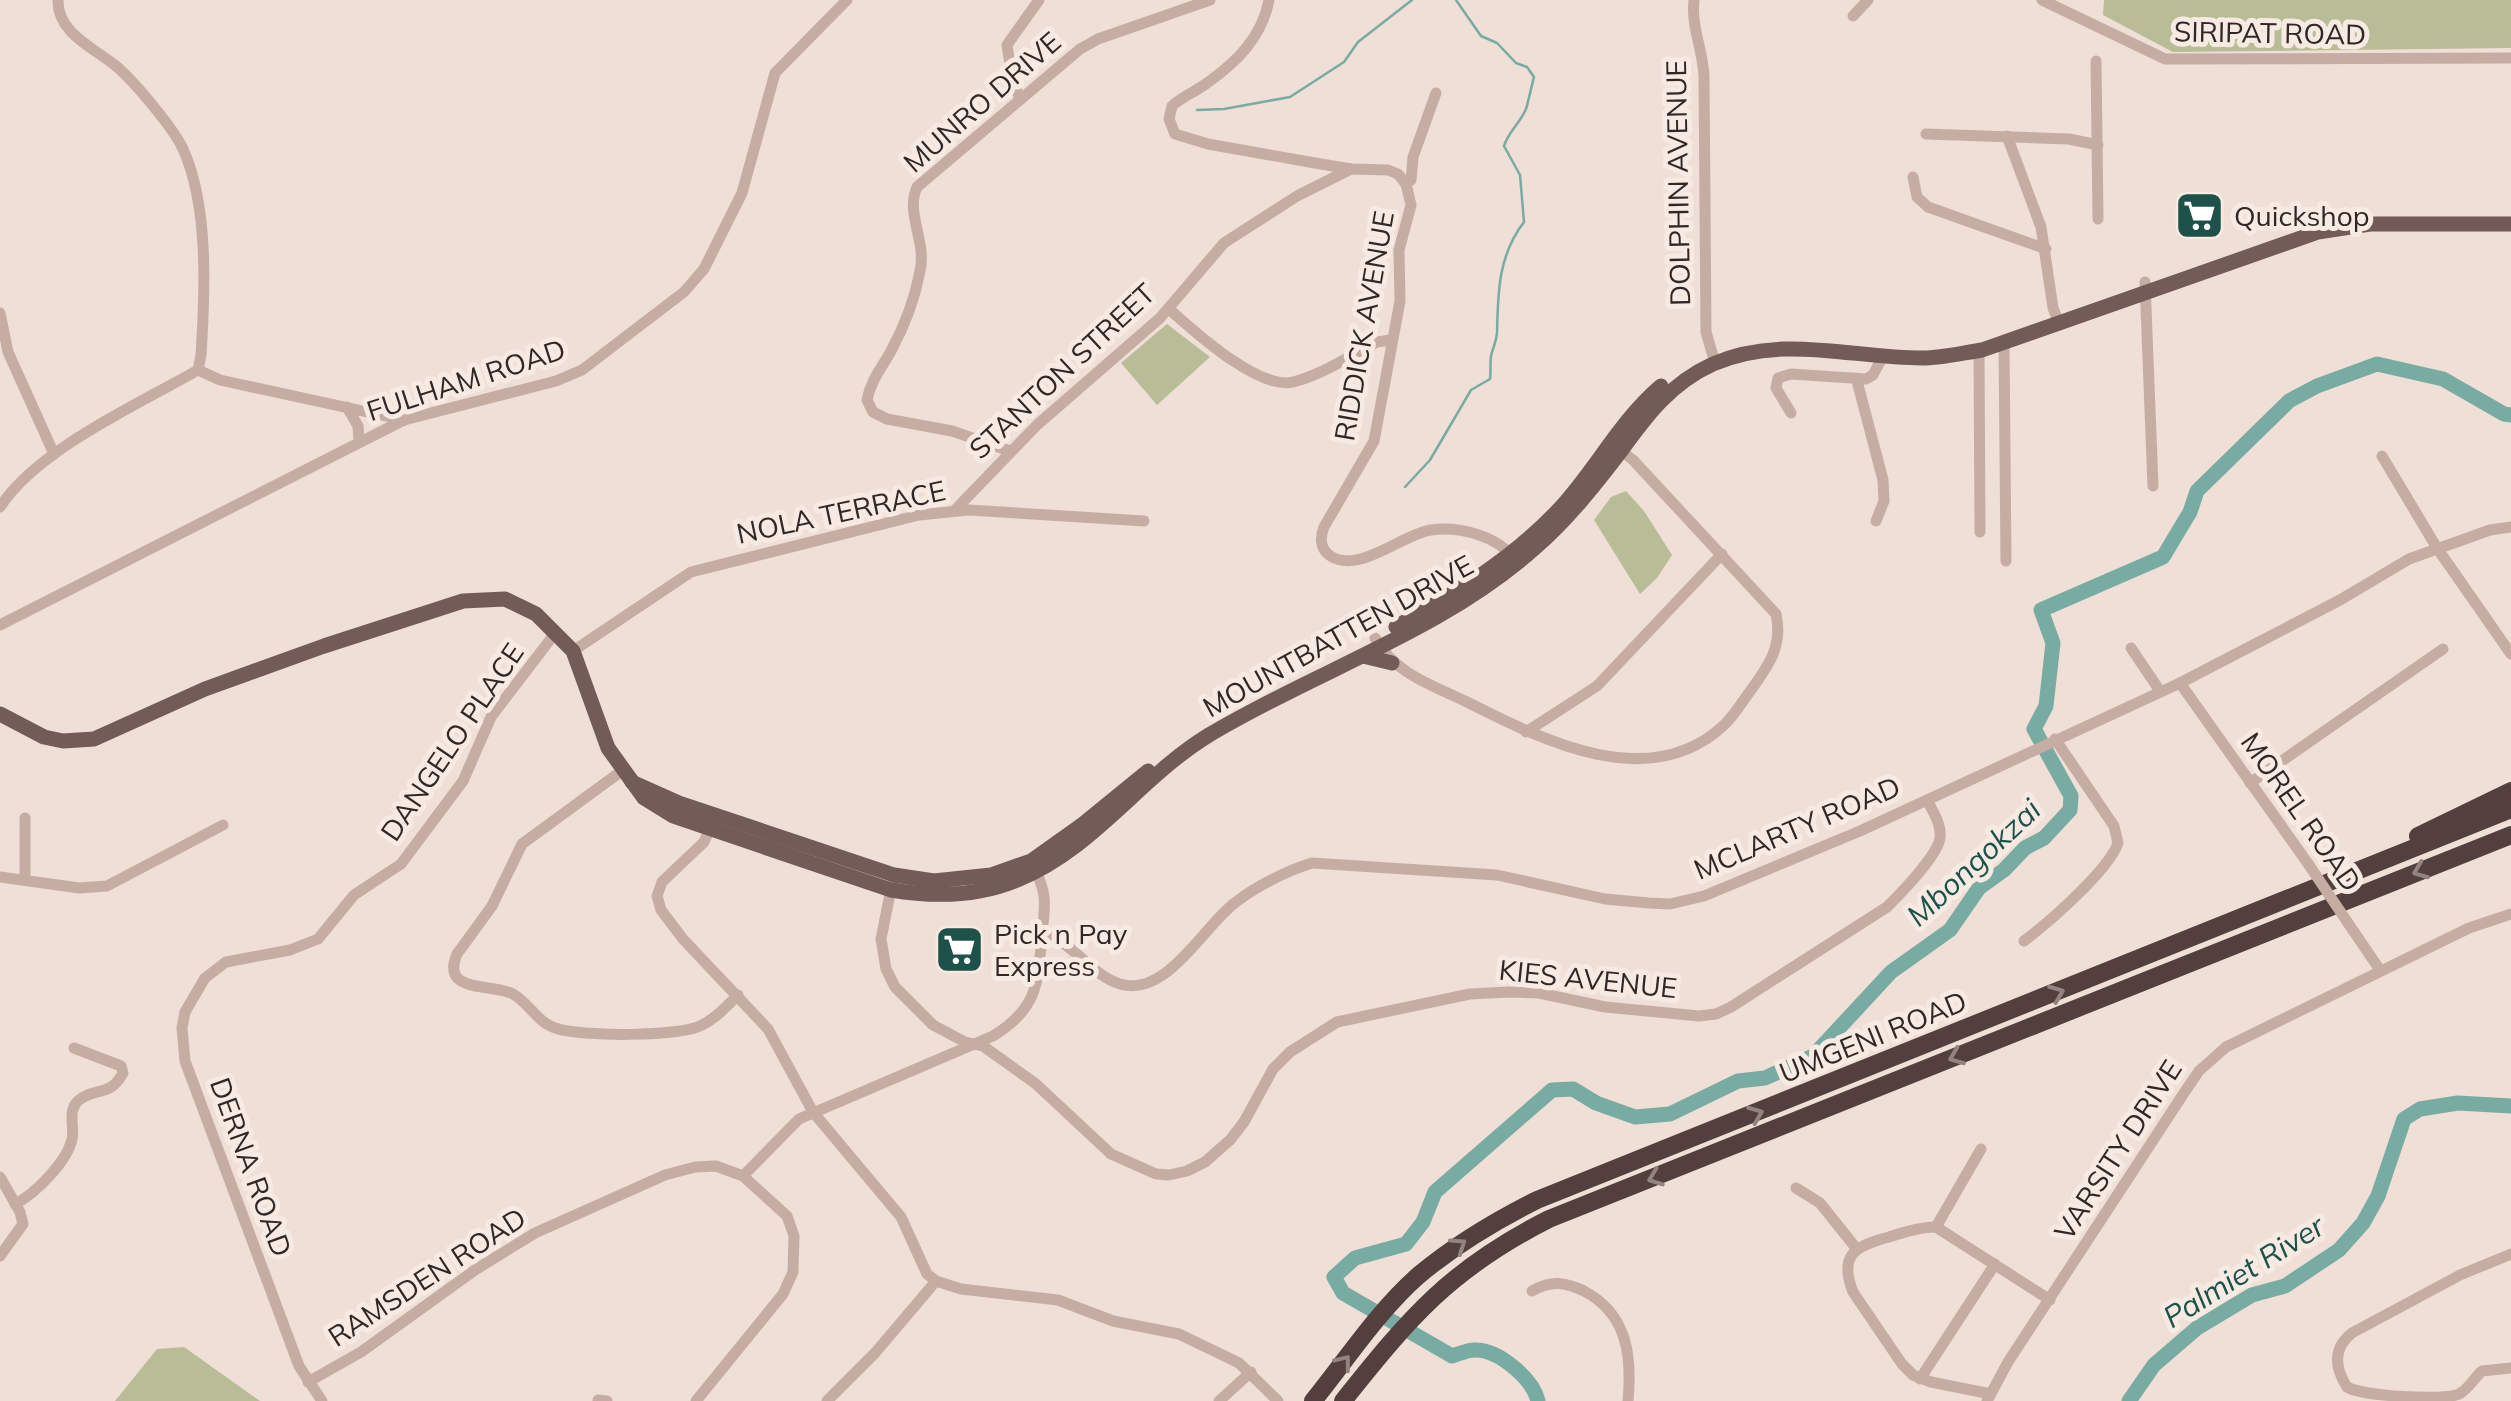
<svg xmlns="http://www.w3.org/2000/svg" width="2511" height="1401" font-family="Mulish,sans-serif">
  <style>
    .green { fill: #b8bd98 }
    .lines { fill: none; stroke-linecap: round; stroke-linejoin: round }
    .stream { stroke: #78aba2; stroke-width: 2.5 }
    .river { stroke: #78aba2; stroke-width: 15 }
    .minor { stroke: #c6ada4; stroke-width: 11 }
    .major { stroke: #735b57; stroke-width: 15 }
    .highway { stroke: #533f3d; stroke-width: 18 }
    .minor-bridge { stroke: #c6ada4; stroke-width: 11 }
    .oneway { stroke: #95837f }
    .labels { text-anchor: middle; stroke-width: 10; stroke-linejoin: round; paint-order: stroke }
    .street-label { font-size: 28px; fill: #322725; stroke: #f7eae3 }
    .poi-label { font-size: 28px; fill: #322725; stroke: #f7eae3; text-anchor: start }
    .water-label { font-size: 30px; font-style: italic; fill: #1d514a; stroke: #f7eae3 }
  </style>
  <rect width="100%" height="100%" fill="#efdfd7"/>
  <g class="green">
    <path d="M 2104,0 L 2511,0 L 2511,48 L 2173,52 L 2103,15 Z"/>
    <path d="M 1167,324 L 1210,357 L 1157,405 L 1121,363 Z"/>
    <path d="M 1626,491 L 1644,511 L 1672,555 L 1657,578 L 1640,594 L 1594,520 L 1611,497 Z"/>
    <path d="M 184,1347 L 260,1401 L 115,1401 L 157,1349 Z"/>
  </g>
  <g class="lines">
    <g class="stream">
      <path d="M 1197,110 L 1224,109 L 1290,97 L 1344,62 L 1358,42 L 1412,0"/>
      <path d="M 1405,487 L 1430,460 L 1471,390 L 1490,379 C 1491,371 1490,363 1491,356 C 1493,348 1496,342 1497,333 C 1498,292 1498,256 1524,222 L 1520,175 L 1504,146 C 1508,132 1520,123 1526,109 C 1527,107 1533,80 1534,77 L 1527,67 L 1516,63 L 1497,43 L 1481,36 L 1456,0"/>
    </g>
    <g class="river">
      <path d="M 1538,1401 C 1533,1379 1499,1350 1476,1350 C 1469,1349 1459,1354 1452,1356 L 1343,1293 L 1334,1277 L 1355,1258 L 1406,1244 L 1423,1222 L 1435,1192 L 1552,1090 L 1573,1089 L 1596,1103 L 1635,1117 L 1670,1114 L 1738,1081 L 1765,1078 L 1813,1056 L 1891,972 L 1950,930 L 1979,888 L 2004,870 L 2025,848 L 2044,838 L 2070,810 L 2071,796 L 2034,729 L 2046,706 L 2053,643 L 2041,610 L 2163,557 L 2190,512 L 2197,491 L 2289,401 L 2317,386 L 2377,364 L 2443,379 L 2504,414 L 2511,415"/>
      <path d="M 2129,1401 L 2154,1365 L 2197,1328 L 2252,1295 L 2285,1286 L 2339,1250 L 2363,1223 L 2378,1196 L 2404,1119 L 2420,1109 L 2458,1103 L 2511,1106"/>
    </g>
    <g class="minor">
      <path d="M 1269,0 C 1262,37 1237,62 1207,83 C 1195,92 1183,96 1172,106 L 1169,119 L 1175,134 L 1208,144 L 1315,163 L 1351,169 L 1388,170 L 1398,174 L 1406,184 L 1411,205 L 1399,250 L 1400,301 L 1374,441 L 1324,527 C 1320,537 1320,548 1329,555 C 1357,576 1402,534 1431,530 C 1460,526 1497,536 1515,559"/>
      <path d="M 2042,0 L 2165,59 L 2511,58"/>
      <path d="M 1694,1 C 1691,27 1703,50 1704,76 L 1706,332 L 1715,363"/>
      <path d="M 1853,16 L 1868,0"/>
      <path d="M 2096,61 L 2098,219"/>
      <path d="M 1020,98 L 1013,83 L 1007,45 L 1039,0"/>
      <path d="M 1926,134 L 2069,139 L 2098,145"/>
      <path d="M 2007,136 L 2041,227 L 2053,308 L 2059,323"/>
      <path d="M 1913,177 L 1917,197 L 1928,207 L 2046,249"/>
      <path d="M 1406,184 L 1411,180 L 1413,157 L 1436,93"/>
      <path d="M 2145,282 L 2153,486"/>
      <path d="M 1169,309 C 1194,331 1258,390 1293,382 C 1322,375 1351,355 1377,342 L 1391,340"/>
      <path d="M 0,313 L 8,352 L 54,454"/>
      <path d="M 2004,343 L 2006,561"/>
      <path d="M 1979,350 L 1980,532"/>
      <path d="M 198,370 L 220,380 L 404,420"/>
      <path d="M 1857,381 L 1883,480 L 1884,501 L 1876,521"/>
      <path d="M 347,407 L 358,426 L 359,440"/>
      <path d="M 1791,413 L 1776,388 L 1778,378 L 1791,374 L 1866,379 L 1873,375 L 1883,356"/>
      <path d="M 1010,451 L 952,431 L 887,419 L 873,412 L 867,400 C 871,380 881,369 891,351 C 904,327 915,298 920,271 C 927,242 905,213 917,187 L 1080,49 L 1098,39 L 1210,0"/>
      <path d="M 2382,456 L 2437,548 L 2511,654"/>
      <path d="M 0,507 C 38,449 137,405 198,370 L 201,355 C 205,293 209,206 183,149 C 174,129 134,81 116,66 C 94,48 57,33 58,0"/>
      <path d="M 954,511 L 1037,425 L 1160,318 L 1224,243 L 1297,196 L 1351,169"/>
      <path d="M 0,625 L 404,420 L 556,381 L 582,370 L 684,292 L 704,269 L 742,193 L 775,73 L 847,0"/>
      <path d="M 1375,638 C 1395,674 1432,685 1467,702 C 1541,739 1648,795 1723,726 C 1734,716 1742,702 1751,690 C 1769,665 1783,646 1776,614 L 1633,460 L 1616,447"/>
      <path d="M 2131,648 L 2160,691"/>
      <path d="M 573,651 L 691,572 L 919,515 L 969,510 L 1144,521"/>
      <path d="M 2180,683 L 2309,865"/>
      <path d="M 1526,732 L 1597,686 L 1722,554"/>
      <path d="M 623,770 L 522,844 L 492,906 L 457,954 C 440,994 492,983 513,994 C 529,1003 538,1023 555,1028 C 580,1037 680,1037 702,1025 C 716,1018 727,1006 738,995"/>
      <path d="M 2250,783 L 2443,649"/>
      <path d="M 25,818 L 25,880"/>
      <path d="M 712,824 L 704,842 L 662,882 L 657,896 L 661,910 L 683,939 L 768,1029 L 813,1112 L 901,1217 L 927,1274 L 936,1281 L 961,1289 L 1058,1300 L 1113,1321 L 1179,1334 L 1239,1363 L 1278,1401"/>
      <path d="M 0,877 L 79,888 L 107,886 L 223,825"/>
      <path d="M 892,884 L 881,939 L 886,969 L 895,987 L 933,1025 L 965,1042 L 983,1046 L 1036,1084 L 1111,1154 L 1156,1174 L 1169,1175 L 1187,1171 L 1205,1162 L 1230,1140 L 1244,1122 L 1273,1069 L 1290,1052 L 1337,1022 L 1470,994 L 1509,992 L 1539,993 L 1605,1007 L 1699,1016 L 1716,1014 L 1731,1007 L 1887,907 C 1900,894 1938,855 1940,838 C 1942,825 1933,812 1927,800"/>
      <path d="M 2348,923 L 2380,970"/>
      <path d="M 1042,934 C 1074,941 1090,975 1120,984 C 1167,998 1203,926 1236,902 C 1257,886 1286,871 1312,863 L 1497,875 L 1605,899 L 1649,903 L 1670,904 L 1704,896 L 1860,831 L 2180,683 L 2340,600 L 2409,559 L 2490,530 L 2511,527"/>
      <path d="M 2024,941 C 2048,923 2109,870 2118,843 L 2114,826 L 2055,739"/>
      <path d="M 743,1176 L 799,1119 L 993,1036 C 1039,1008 1038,982 1042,933 C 1046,902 1047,892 1032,863"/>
      <path d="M 0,1177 L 20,1212 L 23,1224 L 0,1256"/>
      <path d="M 1796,1188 L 1820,1203 L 1856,1248"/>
      <path d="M 15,1204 C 35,1194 67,1162 72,1139 C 75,1127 67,1111 78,1101 C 93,1087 110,1098 123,1073 L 121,1066 L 74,1048"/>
      <path d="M 1936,1227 L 1981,1149"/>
      <path d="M 2511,1254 L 2460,1275 L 2352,1333 C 2333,1348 2334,1367 2347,1387 C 2361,1396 2444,1401 2459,1394 C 2469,1389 2474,1378 2482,1371 L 2511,1368"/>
      <path d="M 1532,1291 C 1551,1280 1565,1282 1584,1291 C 1628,1314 1632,1357 1628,1401"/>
      <path d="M 1920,1379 L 1995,1264"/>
      <path d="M 308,1382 L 361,1352 L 475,1270 L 535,1233 L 665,1175 L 695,1167 L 716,1166 L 743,1176 L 787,1216 L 794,1236 L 793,1272 L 783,1294 L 696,1401"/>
      <path d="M 1991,1394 L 1931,1382 L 1913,1375 L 1902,1364 L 1853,1292 C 1838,1254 1856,1246 1889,1237 C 1904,1232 1920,1227 1936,1227 L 2050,1300"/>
      <path d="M 598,1400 L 607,1401"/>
      <path d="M 322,1401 L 299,1366 L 185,1061 L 182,1028 L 185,1012 L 205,978 L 226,962 L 290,950 L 318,939 L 354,895 L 401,864 L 463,781 L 491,717 L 556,632"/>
      <path d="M 827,1401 L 875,1353 L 936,1281"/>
      <path d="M 1219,1401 L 1251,1372"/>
      <path d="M 1987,1401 L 2008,1362 L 2184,1093 L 2199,1071 L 2226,1047 L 2469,928 L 2511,914"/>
    </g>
    <g class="major">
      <path d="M 1396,627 C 1457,592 1515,558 1563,505 C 1597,467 1622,419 1661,386"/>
      <path d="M 1363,656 L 1392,663"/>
      <path d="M 0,714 L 44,737 L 63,741 L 94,739 L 205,689 L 324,646 L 463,601 L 505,599 L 536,614 L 573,651 L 608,748 L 644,798 L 673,816 L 891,890 C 933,897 977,897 1017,880 C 1094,849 1140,777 1209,735 C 1317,670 1441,632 1536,547 C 1568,519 1595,485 1621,451 C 1647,415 1671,383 1713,364 C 1782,334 1851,358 1922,358 C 1942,358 1962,353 1982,350 L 2318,232 L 2370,224 L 2511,224"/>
      <path d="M 632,782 L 679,803 L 894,875 L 934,881 L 991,875 L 1031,861 L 1083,824 L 1148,771"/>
    </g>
    <g class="highway">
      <path d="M 2418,836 L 2511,791"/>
      <path d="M 1313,1401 C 1347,1359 1378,1311 1419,1275 C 1455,1245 1495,1221 1537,1200 L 2511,809"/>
      <path d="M 1343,1401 C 1410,1317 1450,1269 1549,1219 L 2511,835"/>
    </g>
    <path class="minor-bridge" d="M 2309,865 L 2348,923"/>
  </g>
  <defs><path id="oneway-chevron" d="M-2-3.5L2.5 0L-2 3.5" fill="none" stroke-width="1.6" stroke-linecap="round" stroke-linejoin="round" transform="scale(2.5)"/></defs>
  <g class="oneway">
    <use href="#oneway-chevron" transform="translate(2420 871) rotate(158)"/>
    <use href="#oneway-chevron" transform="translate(2057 993) rotate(-22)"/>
    <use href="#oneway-chevron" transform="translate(1956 1057) rotate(158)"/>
    <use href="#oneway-chevron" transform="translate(1756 1114) rotate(-22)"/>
    <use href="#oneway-chevron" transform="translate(1655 1178) rotate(159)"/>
    <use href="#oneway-chevron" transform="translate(1459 1245) rotate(-34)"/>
    <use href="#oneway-chevron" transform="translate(1344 1362) rotate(-52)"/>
  </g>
  <defs>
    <symbol id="supermarket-square" viewBox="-11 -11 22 22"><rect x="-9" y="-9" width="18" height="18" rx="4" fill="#1d514a" stroke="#f7eae3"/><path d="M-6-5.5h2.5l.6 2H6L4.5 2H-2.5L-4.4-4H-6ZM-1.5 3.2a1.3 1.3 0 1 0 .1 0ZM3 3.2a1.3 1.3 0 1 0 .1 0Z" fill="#fff"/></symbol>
  </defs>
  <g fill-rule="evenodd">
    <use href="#supermarket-square" x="2172" y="188" width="55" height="55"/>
    <use href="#supermarket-square" x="932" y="922" width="55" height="55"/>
  </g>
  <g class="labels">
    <g class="street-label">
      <text transform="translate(2270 33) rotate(1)" y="10">SIRIPAT ROAD</text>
      <text transform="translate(982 102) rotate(-41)" y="10">MUNRO DRIVE</text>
      <text transform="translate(1678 183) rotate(-91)" y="10">DOLPHIN AVENUE</text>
      <text transform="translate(1364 326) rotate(-80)" y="10">RIDDICK AVENUE</text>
      <text transform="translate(1062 371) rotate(-43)" y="10">STANTON STREET</text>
      <text transform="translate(466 380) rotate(-18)" y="10">FULHAM ROAD</text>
      <text transform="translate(841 512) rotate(-12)" y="10">NOLA TERRACE</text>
      <text transform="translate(1338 636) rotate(-29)" y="10">MOUNTBATTEN DRIVE</text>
      <text transform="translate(452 742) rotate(-56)" y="10">DANGELO PLACE</text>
      <text transform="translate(2301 812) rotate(55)" y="10">MOREL ROAD</text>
      <text transform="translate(1797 828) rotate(-23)" y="10">MCLARTY ROAD</text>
      <text transform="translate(1588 979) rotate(6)" y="10">KIES AVENUE</text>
      <text transform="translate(1873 1037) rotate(-22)" y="10">UMGENI ROAD</text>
      <text transform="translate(2118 1150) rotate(-57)" y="10">VARSITY DRIVE</text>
      <text transform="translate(251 1167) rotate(70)" y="10">DERNA ROAD</text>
      <text transform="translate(427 1277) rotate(-33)" y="10">RAMSDEN ROAD</text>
    </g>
    <g class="poi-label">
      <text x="2234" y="226">Quickshop</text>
      <text x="994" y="944">Pick n Pay<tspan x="994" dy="32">Express</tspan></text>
    </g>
    <g class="water-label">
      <text transform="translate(1974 863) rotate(-43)" y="10">Mbongokzai</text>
      <text transform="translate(2244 1272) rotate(-32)" y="10">Palmiet River</text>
    </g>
  </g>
</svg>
